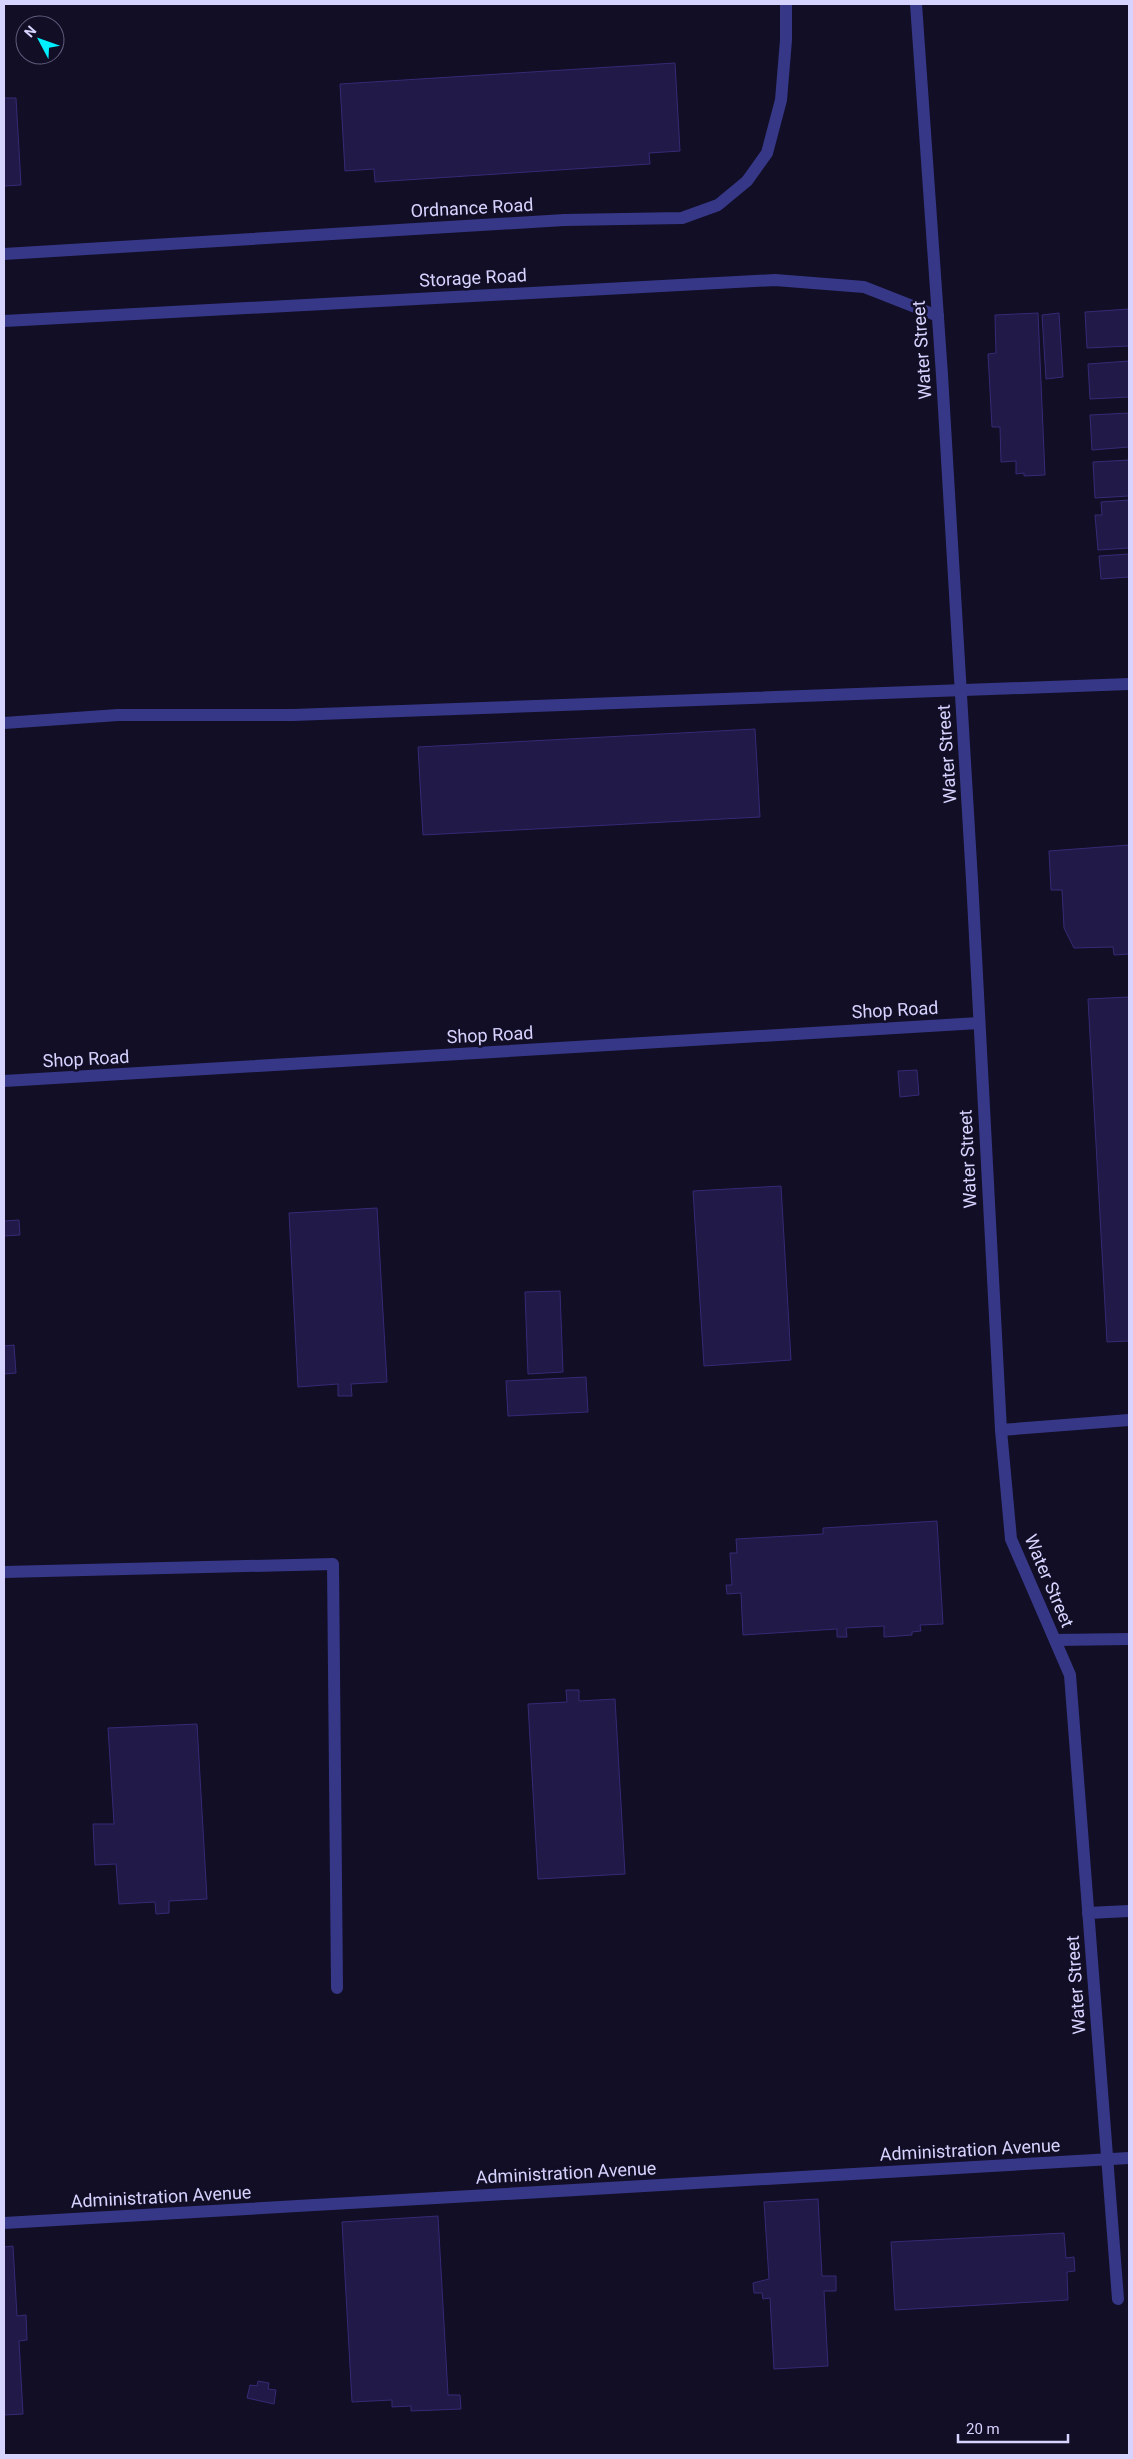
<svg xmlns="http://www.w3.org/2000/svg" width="1133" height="2459" font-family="Roboto,sans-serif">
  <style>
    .building { fill: #211948; stroke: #362a75 }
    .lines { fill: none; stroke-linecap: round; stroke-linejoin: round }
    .service { stroke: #373787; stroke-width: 12 }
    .minor { stroke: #373787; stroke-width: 12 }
    .labels { text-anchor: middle; stroke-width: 5; stroke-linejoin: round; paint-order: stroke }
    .street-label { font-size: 18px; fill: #d7d3ff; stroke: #110e26 }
  </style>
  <rect width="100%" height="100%" fill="#110e26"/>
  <g class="building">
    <path d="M 675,63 L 680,151 L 649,153 L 650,164 L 375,182 L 374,169 L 345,171 L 340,84 Z"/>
    <path d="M 4,98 L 16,98 L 21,185 L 4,186 Z"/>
    <path d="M 1129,309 L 1129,346 L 1087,348 L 1085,312 Z"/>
    <path d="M 1038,313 L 1045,475 L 1024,476 L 1024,473 L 1016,474 L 1016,461 L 1001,462 L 1000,427 L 992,427 L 988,354 L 996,353 L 995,315 Z"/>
    <path d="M 1059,313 L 1063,377 L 1046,379 L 1042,315 Z"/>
    <path d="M 1129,361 L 1129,397 L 1090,399 L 1088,364 Z"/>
    <path d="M 1129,413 L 1129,447 L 1092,450 L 1090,415 Z"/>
    <path d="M 1129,460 L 1129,496 L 1095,498 L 1093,462 Z"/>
    <path d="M 1129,500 L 1129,548 L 1098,550 L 1095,515 L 1102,515 L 1101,502 Z"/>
    <path d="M 1129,554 L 1129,577 L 1101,579 L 1099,556 Z"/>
    <path d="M 755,729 L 760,817 L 423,835 L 418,747 Z"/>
    <path d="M 1129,845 L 1129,954 L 1114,955 L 1113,947 L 1074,948 L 1064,928 L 1062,890 L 1051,890 L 1049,851 Z"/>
    <path d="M 1129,997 L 1129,1341 L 1107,1342 L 1088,999 Z"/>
    <path d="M 917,1070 L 919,1095 L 900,1097 L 898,1071 Z"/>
    <path d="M 781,1186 L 791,1360 L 704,1366 L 693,1191 Z"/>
    <path d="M 377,1208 L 387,1382 L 351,1384 L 352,1396 L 338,1396 L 338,1384 L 298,1387 L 289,1213 Z"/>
    <path d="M 19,1220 L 20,1235 L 4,1236 L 4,1221 Z"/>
    <path d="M 560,1291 L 563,1372 L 528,1374 L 525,1292 Z"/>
    <path d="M 14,1345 L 16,1373 L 4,1374 L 4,1346 Z"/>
    <path d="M 586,1377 L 588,1412 L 508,1416 L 506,1381 Z"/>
    <path d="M 937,1521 L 943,1624 L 920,1625 L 921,1631 L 912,1632 L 912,1635 L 884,1637 L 884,1626 L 846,1628 L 847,1637 L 837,1637 L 837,1629 L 743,1635 L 741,1593 L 727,1594 L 726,1585 L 732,1585 L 730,1553 L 737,1553 L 736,1539 L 823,1534 L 823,1528 Z"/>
    <path d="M 566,1690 L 579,1690 L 579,1701 L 615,1699 L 625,1874 L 538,1879 L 528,1704 L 567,1702 Z"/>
    <path d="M 197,1724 L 207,1899 L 169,1901 L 169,1913 L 156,1914 L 155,1902 L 119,1904 L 116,1864 L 95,1865 L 93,1824 L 114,1824 L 108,1728 Z"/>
    <path d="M 818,2199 L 822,2276 L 836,2276 L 836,2291 L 824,2291 L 828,2366 L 774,2369 L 770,2298 L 763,2299 L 762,2293 L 754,2293 L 753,2283 L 769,2279 L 764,2202 Z"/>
    <path d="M 438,2216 L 448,2395 L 460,2395 L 461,2409 L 411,2411 L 411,2406 L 392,2407 L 392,2400 L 352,2402 L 342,2222 Z"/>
    <path d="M 1064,2233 L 1066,2258 L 1074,2257 L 1075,2271 L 1067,2272 L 1068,2300 L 895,2310 L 891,2242 Z"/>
    <path d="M 13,2246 L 17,2316 L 26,2315 L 27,2340 L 19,2341 L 23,2414 L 4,2415 L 4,2247 Z"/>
    <path d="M 258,2381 L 269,2383 L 268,2389 L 276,2390 L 274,2404 L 247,2398 L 250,2385 L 257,2386 Z"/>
  </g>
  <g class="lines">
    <g class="service">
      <path d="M 4,723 L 118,715 L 293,715 L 1129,684"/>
      <path d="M 1001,1430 L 1129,1420"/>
      <path d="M 4,1572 L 333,1564 L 337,1988"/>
      <path d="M 1055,1640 L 1129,1639"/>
      <path d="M 1088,1913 L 1129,1911"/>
    </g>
    <g class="minor">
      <path d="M 916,4 L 942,375 L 972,880 L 1001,1430 L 1011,1539 L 1070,1675 L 1118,2299"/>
      <path d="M 4,254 L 564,220 L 682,218 L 718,205 L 747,181 L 767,153 L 781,100 L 786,40 L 786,4"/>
      <path d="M 4,321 L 775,280 L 864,287 L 938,316"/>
      <path d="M 4,1081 L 979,1023"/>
      <path d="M 4,2223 L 1129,2158"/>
    </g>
  </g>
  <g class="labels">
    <g class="street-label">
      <text transform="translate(472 208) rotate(-3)" y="6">Ordnance Road</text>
      <text transform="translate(473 278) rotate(-3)" y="6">Storage Road</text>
      <text transform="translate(922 350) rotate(-94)" y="6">Water Street</text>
      <text transform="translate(947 754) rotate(-94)" y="6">Water Street</text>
      <text transform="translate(895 1010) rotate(-3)" y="6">Shop Road</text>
      <text transform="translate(490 1035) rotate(-3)" y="6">Shop Road</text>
      <text transform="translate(86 1059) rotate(-3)" y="6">Shop Road</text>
      <text transform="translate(968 1159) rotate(-93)" y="6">Water Street</text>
      <text transform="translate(1049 1581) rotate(67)" y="6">Water Street</text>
      <text transform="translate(1076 1985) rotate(-94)" y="6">Water Street</text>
      <text transform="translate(970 2150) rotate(-3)" y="6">Administration Avenue</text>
      <text transform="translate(566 2173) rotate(-3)" y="6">Administration Avenue</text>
      <text transform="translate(161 2197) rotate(-3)" y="6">Administration Avenue</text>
    </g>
  </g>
  <rect width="1133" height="2459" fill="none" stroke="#d7d3ff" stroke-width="10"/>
  <g transform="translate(40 40) rotate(311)"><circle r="24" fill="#110e26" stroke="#605d7d"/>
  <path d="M0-4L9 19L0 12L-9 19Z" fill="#00effe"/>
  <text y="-8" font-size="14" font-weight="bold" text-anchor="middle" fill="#d7d3ff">N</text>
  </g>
  <path d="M958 2434v8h110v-8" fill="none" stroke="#d7d3ff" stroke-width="2.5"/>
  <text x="966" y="2434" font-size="15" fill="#d7d3ff" stroke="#110e26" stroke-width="4" paint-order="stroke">20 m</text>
</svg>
